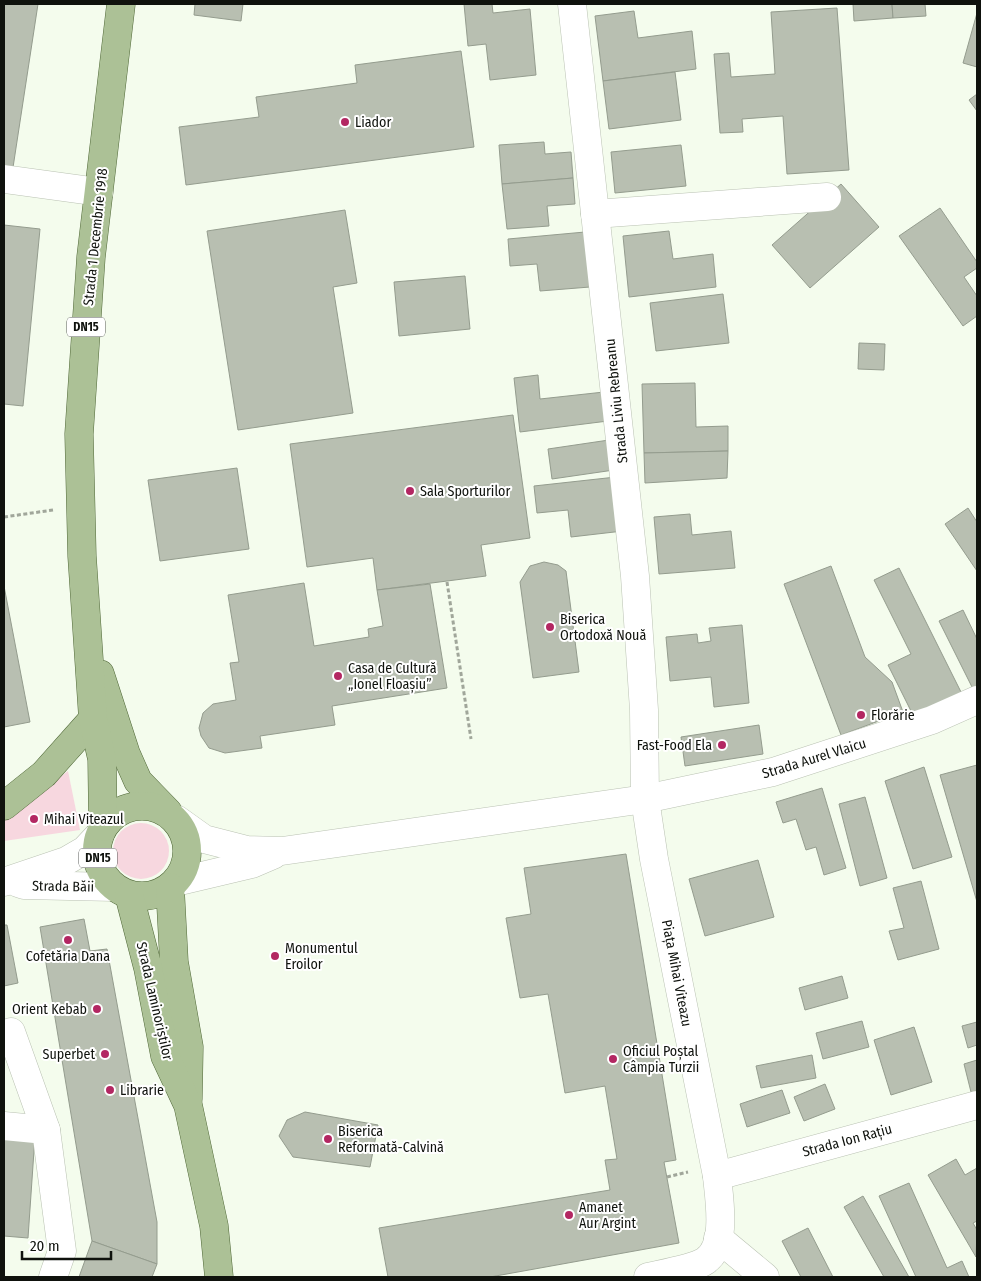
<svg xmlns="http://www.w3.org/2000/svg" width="981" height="1281" font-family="'Fira Sans Condensed',sans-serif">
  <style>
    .green { fill: #f7d7df }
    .building { fill: #b8bfb1; stroke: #949c8e }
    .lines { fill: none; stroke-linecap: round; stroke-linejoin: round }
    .street-casing { stroke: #bac2b3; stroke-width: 29 }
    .primary-casing { stroke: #516939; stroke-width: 29 }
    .path { stroke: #a0a69a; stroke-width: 3; stroke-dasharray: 4 2.5; stroke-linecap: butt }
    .street { stroke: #fff; stroke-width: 28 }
    .primary { stroke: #acc196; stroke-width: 28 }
    .poi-dot { fill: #b32762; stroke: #fff; stroke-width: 2 }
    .labels { text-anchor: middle; stroke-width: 4; stroke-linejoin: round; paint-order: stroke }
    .shield { fill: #fff; stroke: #575956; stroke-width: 1 }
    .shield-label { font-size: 12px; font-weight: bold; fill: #0f120d }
    .poi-label { font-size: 14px; fill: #0f120d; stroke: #fff; text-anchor: start }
    .street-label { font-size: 14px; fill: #0f120d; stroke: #fff }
  </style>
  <rect width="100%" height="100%" fill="#f4fced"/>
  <g class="green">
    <path d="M 68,771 L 80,830 L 4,841 L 4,819 Z"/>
    <circle cx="141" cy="851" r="28"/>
  </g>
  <g class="building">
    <path d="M 4,4 L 38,4 L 12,174 L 4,173 Z"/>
    <path d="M 195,4 L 243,4 L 241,21 L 194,15 Z"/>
    <path d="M 464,4 L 492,4 L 493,13 L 530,9 L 536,75 L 490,80 L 486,44 L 468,46 Z"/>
    <path d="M 853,4 L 892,4 L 893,18 L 854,21 Z"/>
    <path d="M 892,4 L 925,4 L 926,16 L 893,18 Z"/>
    <path d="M 837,8 L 849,170 L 787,174 L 783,116 L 742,119 L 743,132 L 720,133 L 714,54 L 729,53 L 731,77 L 775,74 L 771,12 Z"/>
    <path d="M 634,11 L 638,38 L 692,31 L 696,69 L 603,81 L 595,16 Z"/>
    <path d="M 977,13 L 977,67 L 963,63 Z"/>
    <path d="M 461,51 L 474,147 L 186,185 L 179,127 L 259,117 L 256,97 L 357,83 L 355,65 Z"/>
    <path d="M 675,72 L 681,120 L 609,129 L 603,81 Z"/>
    <path d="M 977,94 L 977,111 L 969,100 Z"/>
    <path d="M 544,142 L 545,154 L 571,152 L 573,178 L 502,184 L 499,145 Z"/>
    <path d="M 681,145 L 686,186 L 615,193 L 611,152 Z"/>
    <path d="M 573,178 L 575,204 L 547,206 L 549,226 L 507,229 L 502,184 Z"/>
    <path d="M 841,184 L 879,227 L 810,288 L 772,245 Z"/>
    <path d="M 940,208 L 977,262 L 977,268 L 964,277 L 977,296 L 977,316 L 963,326 L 899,236 Z"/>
    <path d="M 345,210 L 357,283 L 333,287 L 353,413 L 238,430 L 207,231 Z"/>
    <path d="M 4,225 L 40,229 L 23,406 L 4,404 Z"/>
    <path d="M 669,231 L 673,259 L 713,254 L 716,287 L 629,297 L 623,236 Z"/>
    <path d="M 585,232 L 590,287 L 540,291 L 537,264 L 510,266 L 508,239 Z"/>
    <path d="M 465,276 L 470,329 L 399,336 L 394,282 Z"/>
    <path d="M 723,294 L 729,343 L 656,351 L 650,303 Z"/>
    <path d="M 859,343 L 885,344 L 884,370 L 858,369 Z"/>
    <path d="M 538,375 L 540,399 L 604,392 L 608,421 L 520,432 L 514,378 Z"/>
    <path d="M 695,383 L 696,427 L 728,426 L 728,451 L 644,453 L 642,384 Z"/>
    <path d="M 513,415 L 530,538 L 481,545 L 486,576 L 377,590 L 373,558 L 307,567 L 290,444 Z"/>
    <path d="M 609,440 L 614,470 L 552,479 L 548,449 Z"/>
    <path d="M 728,451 L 727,478 L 645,483 L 644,453 Z"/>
    <path d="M 237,468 L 249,549 L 160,561 L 148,480 Z"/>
    <path d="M 616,477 L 623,531 L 571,537 L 568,510 L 537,513 L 534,486 Z"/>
    <path d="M 968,508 L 977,522 L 977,571 L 945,524 Z"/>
    <path d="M 690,514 L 692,535 L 731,531 L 735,568 L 659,574 L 654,517 Z"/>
    <path d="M 544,562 L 558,565 L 566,571 L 579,672 L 533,678 L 520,582 L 530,566 Z"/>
    <path d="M 831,566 L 865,657 L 892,682 L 903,712 L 841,735 L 784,584 Z"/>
    <path d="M 899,568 L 963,696 L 915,719 L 888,665 L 911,654 L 874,580 Z"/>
    <path d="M 304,583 L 314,646 L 369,637 L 368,629 L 383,626 L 377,590 L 430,584 L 447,688 L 332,706 L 335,725 L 260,736 L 262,748 L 225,753 L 209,748 L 201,736 L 199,728 L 203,713 L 213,704 L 236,700 L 230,663 L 239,662 L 228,595 Z"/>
    <path d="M 4,586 L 30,722 L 4,727 Z"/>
    <path d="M 963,610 L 977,639 L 977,689 L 974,691 L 939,621 Z"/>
    <path d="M 742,625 L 749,703 L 714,707 L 711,677 L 670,681 L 666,637 L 697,634 L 698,643 L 711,641 L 709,628 Z"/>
    <path d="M 759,725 L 763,754 L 685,766 L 681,737 Z"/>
    <path d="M 977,765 L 977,902 L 940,775 Z"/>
    <path d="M 924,767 L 952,857 L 913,869 L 885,781 Z"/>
    <path d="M 822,788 L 846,868 L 824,875 L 816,847 L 806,850 L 796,819 L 783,823 L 776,802 Z"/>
    <path d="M 865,797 L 887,878 L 860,886 L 839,804 Z"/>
    <path d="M 626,854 L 676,1160 L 664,1162 L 679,1243 L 490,1277 L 388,1277 L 379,1228 L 610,1190 L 605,1160 L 617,1159 L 605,1086 L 565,1093 L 548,994 L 520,998 L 506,918 L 531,914 L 524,868 Z"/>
    <path d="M 758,860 L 774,917 L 705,936 L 689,879 Z"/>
    <path d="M 921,881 L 939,949 L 898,960 L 889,931 L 904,928 L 893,888 Z"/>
    <path d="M 84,919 L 90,951 L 107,949 L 157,1222 L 157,1264 L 92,1241 L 40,927 Z"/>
    <path d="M 4,925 L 7,925 L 18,983 L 4,986 Z"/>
    <path d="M 842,976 L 848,998 L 805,1010 L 799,988 Z"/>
    <path d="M 862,1021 L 869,1047 L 823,1059 L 816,1033 Z"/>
    <path d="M 977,1022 L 977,1045 L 968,1048 L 962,1026 Z"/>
    <path d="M 914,1027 L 932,1082 L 891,1095 L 874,1040 Z"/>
    <path d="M 812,1055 L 816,1078 L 761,1088 L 756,1066 Z"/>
    <path d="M 977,1060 L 977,1091 L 971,1092 L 964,1064 Z"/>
    <path d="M 825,1084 L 835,1109 L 804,1121 L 794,1097 Z"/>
    <path d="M 782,1090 L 790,1113 L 747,1127 L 740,1104 Z"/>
    <path d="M 305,1112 L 378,1125 L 370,1167 L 293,1157 L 279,1136 L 287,1120 Z"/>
    <path d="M 4,1134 L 35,1136 L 28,1238 L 4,1236 Z"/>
    <path d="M 956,1159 L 965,1175 L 977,1168 L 977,1221 L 973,1223 L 977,1230 L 976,1257 L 928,1175 Z"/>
    <path d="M 909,1183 L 947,1268 L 962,1261 L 969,1277 L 916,1277 L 879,1196 Z"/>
    <path d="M 863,1196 L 909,1277 L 884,1277 L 844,1207 Z"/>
    <path d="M 808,1228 L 833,1277 L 801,1277 L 782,1241 Z"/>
    <path d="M 92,1241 L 157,1264 L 152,1277 L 79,1277 Z"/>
  </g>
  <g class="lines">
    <defs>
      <g id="street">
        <path d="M 572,4 L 635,576 L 644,710 L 645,799 L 654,859 L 717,1176 C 719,1199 728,1246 705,1261 C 695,1268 661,1274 648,1277"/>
        <path d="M 4,179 L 99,192"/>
        <path d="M 595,214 L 827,197"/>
        <path d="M 176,819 L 204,839 L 247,850 L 282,851 L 645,799 L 773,772 L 932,720 L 977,700"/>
        <path d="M 4,882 L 66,861 L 85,850 L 100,834"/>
        <path d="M 176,882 L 252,864 L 273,855"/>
        <path d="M 18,883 L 24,885 L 114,887"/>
        <path d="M 11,1032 L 46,1130"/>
        <path d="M 4,1126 L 46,1130 L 62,1251 L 53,1277"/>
        <path d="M 717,1176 L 977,1105"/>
        <path d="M 718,1238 L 765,1277"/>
      </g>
      <g id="primary">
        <path d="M 100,674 L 126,754 L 138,781 L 168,812"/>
        <circle cx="142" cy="851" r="45"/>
        <path d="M 4,806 L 44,774 L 93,719"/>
        <path d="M 103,827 L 102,759 L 93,719 L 82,556 L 79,434 L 91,257 L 121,4"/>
        <path d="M 170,887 L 174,962 L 189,1047 L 188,1099"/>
        <path d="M 129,895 L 148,968 L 165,1056 L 188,1105 L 214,1226 L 219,1277"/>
      </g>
    </defs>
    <use href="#street" class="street-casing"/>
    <use href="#primary" class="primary-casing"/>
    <g class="path">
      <path d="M 4,517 L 53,510"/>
      <path d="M 447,582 L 471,739"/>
      <path d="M 667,1177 L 688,1172"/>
    </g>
    <use href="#street" class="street"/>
    <use href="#primary" class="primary"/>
  </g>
  <g class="poi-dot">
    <circle cx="345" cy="122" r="5"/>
    <circle cx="410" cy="491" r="5"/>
    <circle cx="550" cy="627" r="5"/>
    <circle cx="338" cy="676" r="5"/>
    <circle cx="861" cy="715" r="5"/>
    <circle cx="722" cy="745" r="5"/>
    <circle cx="34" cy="819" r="5"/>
    <circle cx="68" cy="940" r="5"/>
    <circle cx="275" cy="956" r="5"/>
    <circle cx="97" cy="1009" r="5"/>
    <circle cx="105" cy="1054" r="5"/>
    <circle cx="613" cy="1059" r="5"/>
    <circle cx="110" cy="1090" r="5"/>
    <circle cx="328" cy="1139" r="5"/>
    <circle cx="569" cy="1215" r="5"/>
  </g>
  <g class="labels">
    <g class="shield">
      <rect x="67" y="317.5" width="38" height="19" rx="4"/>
      <rect x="79" y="848.5" width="38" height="19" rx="4"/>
    </g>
    <g class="shield-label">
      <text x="86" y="331">DN15</text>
      <text x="98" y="862">DN15</text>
    </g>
    <g class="poi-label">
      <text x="355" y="127">Liador</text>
      <text x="420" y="496">Sala Sporturilor</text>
      <text x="560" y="624">Biserica<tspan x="560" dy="16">Ortodoxă Nouă</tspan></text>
      <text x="348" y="673">Casa de Cultură<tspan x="348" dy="16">„Ionel Floașiu”</tspan></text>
      <text x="871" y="720">Florărie</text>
      <text x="712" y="750" text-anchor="end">Fast-Food Ela</text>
      <text x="44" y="824">Mihai Viteazul</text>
      <text x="285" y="953">Monumentul<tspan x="285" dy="16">Eroilor</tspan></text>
      <text x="68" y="961" text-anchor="middle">Cofetăria Dana</text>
      <text x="87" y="1014" text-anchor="end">Orient Kebab</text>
      <text x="623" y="1056">Oficiul Poștal<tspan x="623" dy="16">Câmpia Turzii</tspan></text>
      <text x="95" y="1059" text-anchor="end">Superbet</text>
      <text x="120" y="1095">Librarie</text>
      <text x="338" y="1136">Biserica<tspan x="338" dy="16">Reformată-Calvină</tspan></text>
      <text x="579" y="1212">Amanet<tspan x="579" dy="16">Aur Argint</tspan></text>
    </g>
    <g class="street-label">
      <text transform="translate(95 237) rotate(-84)" y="5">Strada 1 Decembrie 1918</text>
      <text transform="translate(616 401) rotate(-96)" y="5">Strada Liviu Rebreanu</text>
      <text transform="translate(814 758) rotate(-17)" y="5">Strada Aurel Vlaicu</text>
      <text transform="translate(63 886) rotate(1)" y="5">Strada Băii</text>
      <text transform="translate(677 973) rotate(79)" y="5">Piața Mihai Viteazu</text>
      <text transform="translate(155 1001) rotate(77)" y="5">Strada Laminoriștilor</text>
      <text transform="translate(847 1140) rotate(-15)" y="5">Strada Ion Rațiu</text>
    </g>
  </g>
  <rect width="981" height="1281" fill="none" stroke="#0f120d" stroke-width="10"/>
  <path d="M22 1251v8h89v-8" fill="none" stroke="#0f120d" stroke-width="2.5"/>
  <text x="30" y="1251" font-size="15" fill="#0f120d" stroke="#ffffff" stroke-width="4" paint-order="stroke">20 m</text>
</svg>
